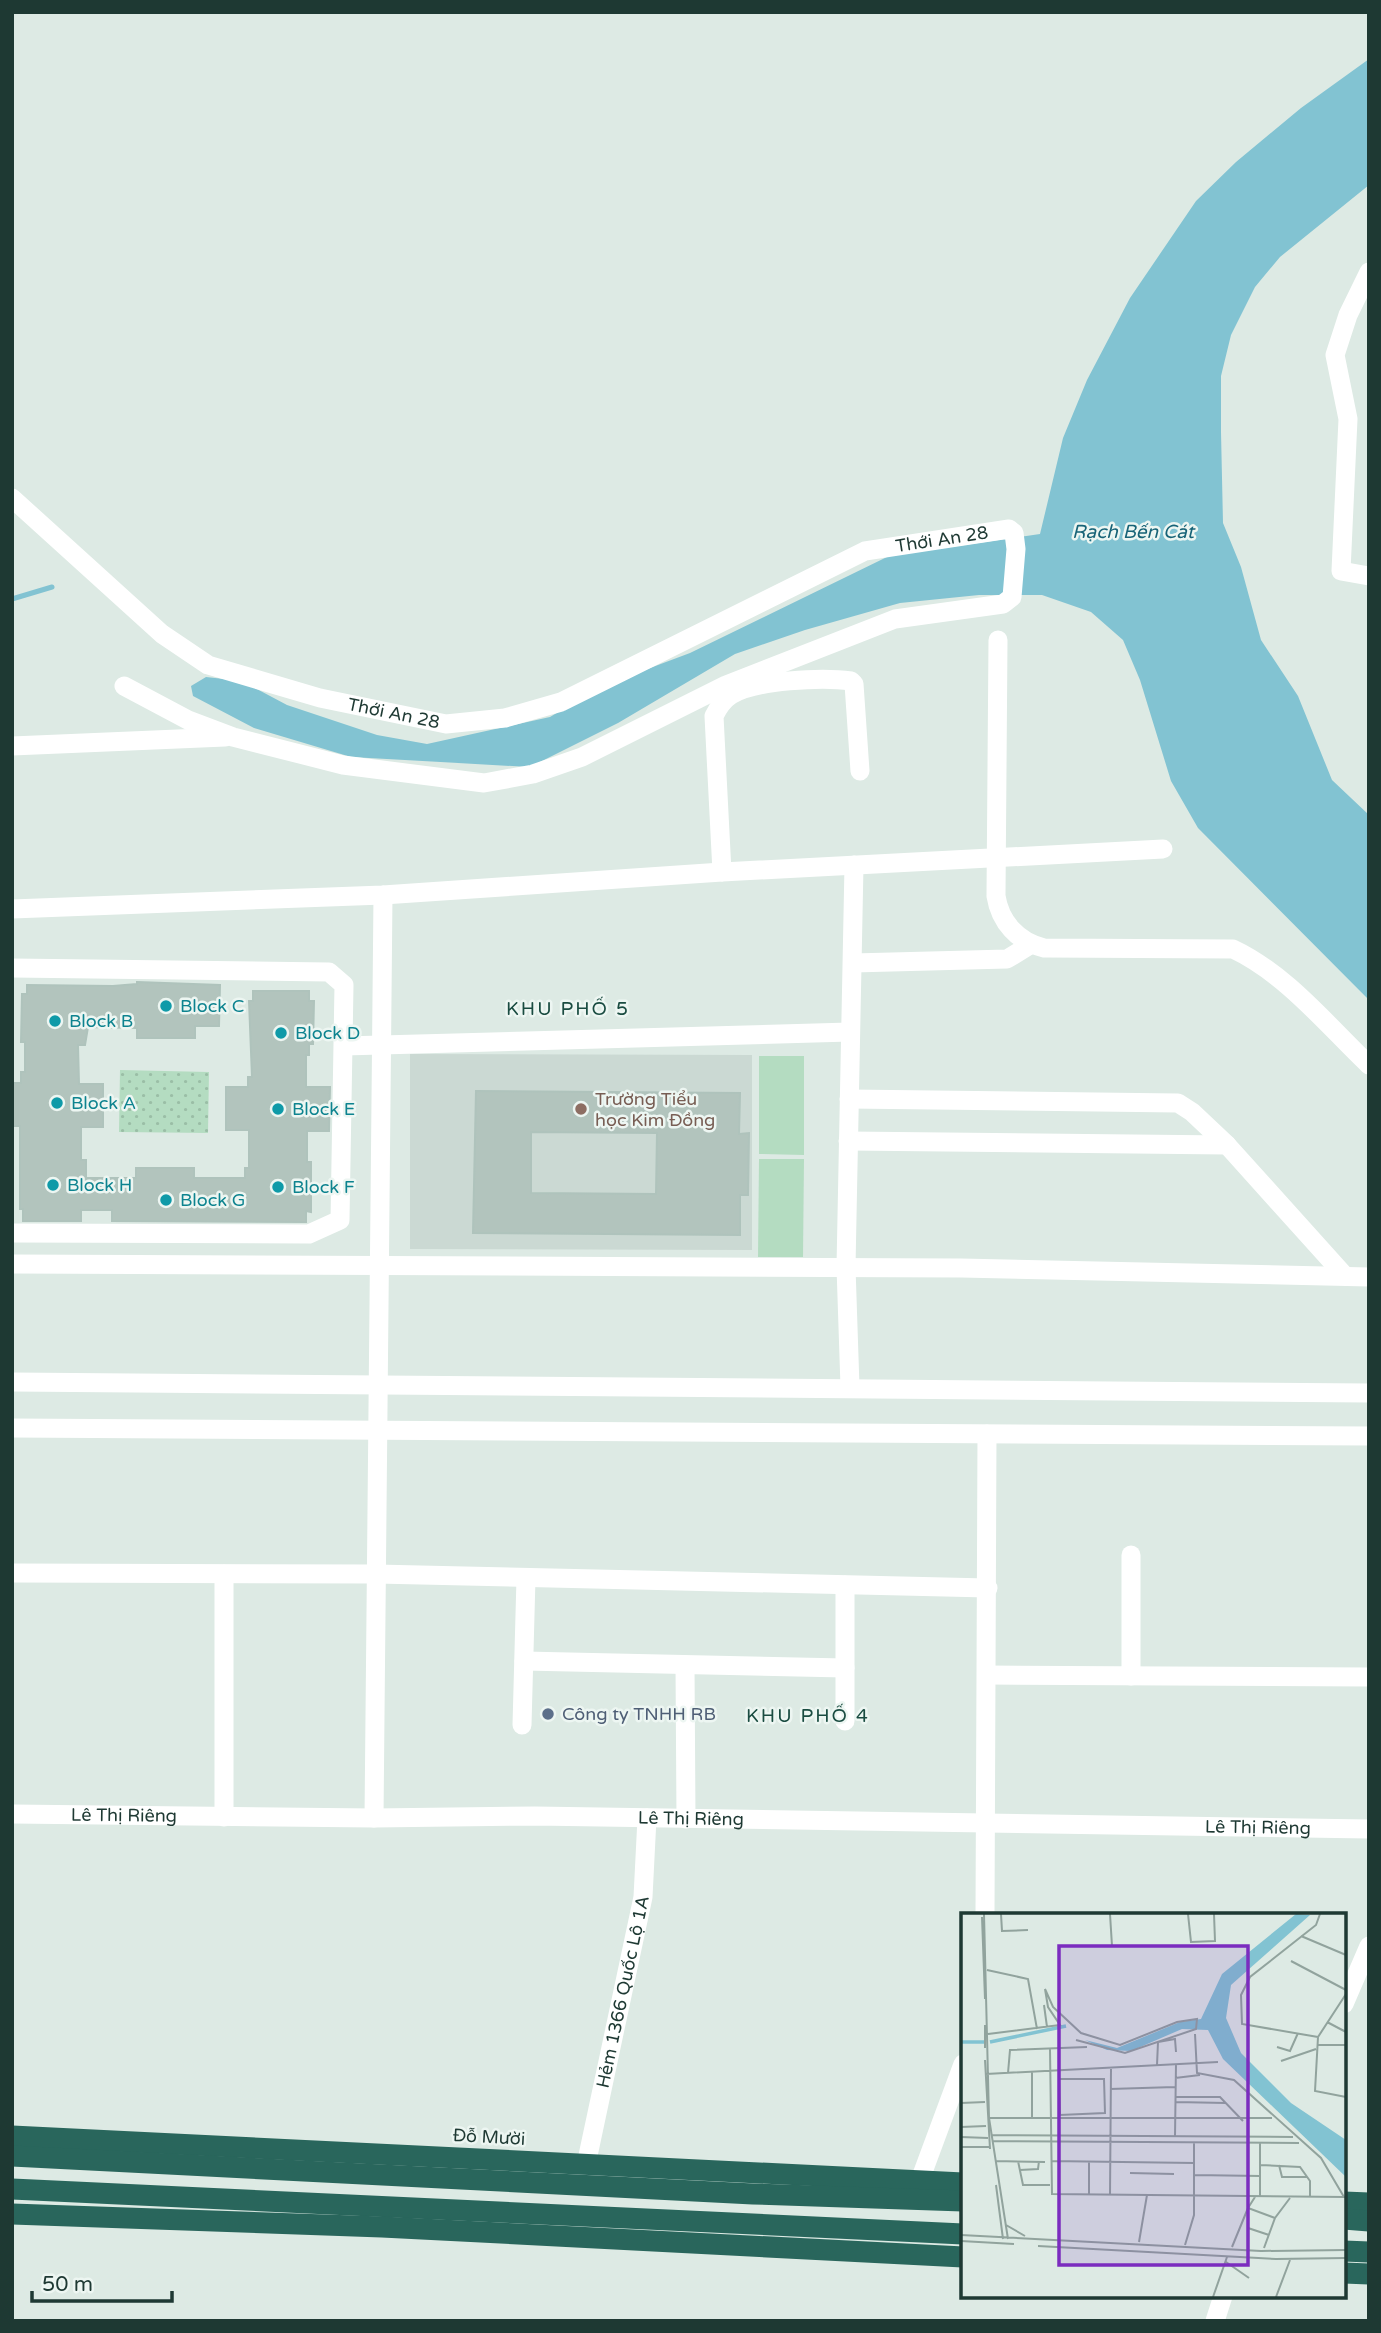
<svg xmlns="http://www.w3.org/2000/svg" width="1381" height="2333" font-family="'Varela Round',sans-serif">
  <style>
    .built { fill: #cbd9d3 }
    .park { fill: url(#park-dots) }
    .pitch { fill: #b4dcc1 }
    .water { fill: #82c3d2 }
    .lines { fill: none; stroke-linecap: round; stroke-linejoin: round }
    .stream { stroke: #82c3d2; stroke-width: 5 }
    .building { fill: #b2c4bd; stroke: #afc3bc; stroke-width: 2; fill-rule: evenodd }
    .street { stroke: #fff; stroke-width: 19 }
    .highway { stroke: #29665c; stroke-width: 21 }
    .culture-dot { fill: #0f9aa8; stroke: #edf6f2; stroke-width: 2.5 }
    .education-dot { fill: #8d6e63; stroke: #edf6f2; stroke-width: 2.5 }
    .service-dot { fill: #5c6f8a; stroke: #edf6f2; stroke-width: 2.5 }
    .labels { text-anchor: middle; stroke-width: 5; stroke-linejoin: round; paint-order: stroke }
    .street-label { font-size: 18px; fill: #1e3933; stroke: #edf6f2 }
    .culture-label { font-size: 18px; fill: #0d838f; stroke: #edf6f2; text-anchor: start }
    .education-label { font-size: 18px; fill: #785e54; stroke: #edf6f2; text-anchor: start }
    .service-label { font-size: 18px; fill: #4e5e75; stroke: #edf6f2; text-anchor: start }
    .water-label { font-size: 19px; font-style: italic; fill: #176377; stroke: #edf6f2 }
    .neighbourhood-label { font-size: 19px; letter-spacing: 2px; fill: #1a4c41; stroke: #edf6f2 }
    .inset-river { fill: none; stroke: #82c3d2; stroke-width: 3.5 }
    .inset-road { fill: none; stroke: #91a39d; stroke-width: 2 }
    .view { fill: #7b2cbf; fill-opacity: 0.15; stroke: #7b2cbf; stroke-width: 3.5 }
    .inset-edge { fill: none; stroke: #1e3933; stroke-width: 3.5 }
  </style>
  <defs>
    <pattern id="park-dots" width="8" height="8" patternUnits="userSpaceOnUse" patternTransform="scale(1.75)"><rect width="8" height="8" fill="#b4dcc1"/><path d="M2 2h.1M6 6h.1" fill="none" stroke="#9abea6" stroke-width="1.8" stroke-linecap="round"/></pattern>
  </defs>
  <rect width="100%" height="100%" fill="#ddeae4"/>
  <path class="built" d="M 410,1054 L 752,1055 L 752,1250 L 410,1249 Z"/>
  <path class="park" d="M 120,1070 L 209,1072 L 208,1133 L 119,1132 Z"/>
  <g class="pitch">
    <path d="M 759,1056 L 804,1056 L 804,1155 L 759,1154 Z"/>
    <path d="M 759,1159 L 804,1159 L 803,1257 L 758,1257 Z"/>
  </g>
  <path class="water" d="M 1369,59 L 1369,185 L 1280,257 L 1255,287 L 1231,335 L 1221,376 L 1221,432 L 1223,523 L 1241,567 L 1261,640 L 1298,696 L 1332,780 L 1369,815 L 1369,1000 L 1198,828 L 1171,781 L 1140,680 L 1123,640 L 1091,612 L 1042,595 L 979,595 L 900,603 L 805,630 L 735,654 L 618,723 L 530,767 L 351,757 L 254,728 L 193,696 L 191,686 L 206,677 L 242,681 L 287,705 L 377,735 L 427,744 L 550,717 L 602,686 L 690,653 L 889,556 L 1040,534 L 1063,438 L 1087,380 L 1130,298 L 1196,201 L 1236,162 L 1301,108 Z"/>
  <g class="lines">
    <path class="stream" d="M 12,599 L 52,587"/>
  </g>
  <g class="building">
    <path d="M 137,982 L 220,985 L 219,1026 L 195,1026 L 195,1038 L 137,1038 L 137,1028 L 88,1027 L 85,1045 L 78,1045 L 79,1084 L 103,1084 L 103,1127 L 81,1127 L 81,1160 L 86,1160 L 86,1178 L 136,1178 L 136,1168 L 194,1168 L 194,1178 L 245,1178 L 245,1168 L 249,1168 L 249,1130 L 226,1130 L 226,1087 L 248,1087 L 248,1077 L 252,1077 L 249,1001 L 253,1001 L 253,991 L 309,991 L 309,1001 L 314,1001 L 313,1044 L 309,1044 L 309,1055 L 306,1055 L 306,1087 L 330,1087 L 329,1131 L 307,1131 L 307,1162 L 311,1162 L 311,1212 L 306,1211 L 306,1222 L 112,1221 L 112,1210 L 81,1210 L 81,1221 L 23,1221 L 23,1209 L 20,1209 L 20,1126 L 12,1126 L 12,1083 L 21,1083 L 21,1072 L 25,1072 L 25,1042 L 21,1042 L 22,994 L 27,994 L 27,985 L 113,986 L 137,984 Z"/>
    <path d="M 476,1091 L 740,1093 L 739,1134 L 749,1133 L 748,1195 L 740,1195 L 740,1235 L 473,1233 ZM 531,1132 L 657,1133 L 656,1194 L 531,1193 Z"/>
  </g>
  <g class="lines">
    <g class="street">
      <path d="M 1369,272 L 1348,315 L 1335,355 L 1348,419 L 1341,571 L 1369,576"/>
      <path id="s1" d="M 12,498 L 162,634 L 208,665 L 320,698 L 446,724 L 505,718 L 561,702 L 865,551 L 1009,529 L 1014,533 L 1016,549 L 1012,597 L 1003,604 L 895,619 L 726,685 L 582,757 L 533,774 L 484,783 L 343,765 L 233,737 L 188,720 L 124,686"/>
      <path d="M 998,640 L 996,896 C 1000,922 1018,942 1044,948 L 1233,949 C 1286,974 1327,1025 1369,1065"/>
      <path d="M 12,746 L 225,737"/>
      <path d="M 722,872 L 714,716 C 718,708 723,700 731,695 C 755,680 823,677 851,681 L 854,684 L 860,771"/>
      <path d="M 12,909 L 383,895 L 722,872 L 1163,849"/>
      <path d="M 853,963 L 1007,959 L 1030,945"/>
      <path d="M 12,968 L 329,972 L 344,985 L 340,1220 L 309,1234 L 12,1233"/>
      <path d="M 344,1046 L 850,1032"/>
      <path d="M 849,1099 L 1178,1103 L 1192,1112 L 1227,1145 L 1345,1276"/>
      <path d="M 848,1141 L 1227,1145"/>
      <path d="M 12,1264 L 961,1268 L 1369,1277"/>
      <path d="M 12,1382 L 1369,1393"/>
      <path d="M 850,1387 L 846,1267 L 854,865"/>
      <path d="M 12,1428 L 1369,1436"/>
      <path d="M 1131,1555 L 1131,1676"/>
      <path d="M 12,1573 L 376,1574 L 988,1588"/>
      <path d="M 845,1585 L 845,1721"/>
      <path d="M 524,1661 L 845,1668"/>
      <path d="M 685,1665 L 686,1819"/>
      <path d="M 987,1675 L 1369,1677"/>
      <path d="M 522,1725 L 526,1578"/>
      <path id="s2" d="M 12,1814 L 374,1818 L 535,1816 L 1369,1829"/>
      <path d="M 224,1817 L 224,1574"/>
      <path d="M 374,1818 L 383,895"/>
      <path d="M 985,1915 L 987,1434"/>
      <path d="M 1344,2004 L 1369,1946"/>
      <path id="s3" d="M 586,2165 L 643,1897 L 647,1818"/>
      <path d="M 920,2180 L 963,2064"/>
      <path d="M 1215,2321 L 1223,2296"/>
    </g>
    <g class="highway">
      <path d="M 12,2136 L 963,2183"/>
      <path d="M 12,2156 L 753,2194 L 963,2201"/>
      <path d="M 12,2189 L 963,2234"/>
      <path d="M 1344,2202 L 1369,2203"/>
      <path d="M 12,2214 L 382,2227 L 963,2257"/>
      <path d="M 1344,2219 L 1369,2221"/>
      <path d="M 1344,2251 L 1369,2252"/>
      <path d="M 1344,2273 L 1369,2274"/>
    </g>
  </g>
  <g class="culture-dot">
    <circle cx="166" cy="1006" r="7"/>
    <circle cx="55" cy="1021" r="7"/>
    <circle cx="281" cy="1033" r="7"/>
    <circle cx="57" cy="1103" r="7"/>
    <circle cx="278" cy="1109" r="7"/>
    <circle cx="53" cy="1185" r="7"/>
    <circle cx="278" cy="1187" r="7"/>
    <circle cx="166" cy="1200" r="7"/>
  </g>
  <circle class="education-dot" cx="581" cy="1109" r="7"/>
  <circle class="service-dot" cx="548" cy="1714" r="7"/>
  <g class="labels">
    <g class="street-label">
      <text dy="6" stroke="none"><textPath href="#s1" startOffset="1038">Thới An 28</textPath></text>
      <text dy="6" stroke="none"><textPath href="#s1" startOffset="450">Thới An 28</textPath></text>
      <text dy="6" stroke="none"><textPath href="#s2" startOffset="112">Lê Thị Riêng</textPath></text>
      <text dy="6" stroke="none"><textPath href="#s2" startOffset="679">Lê Thị Riêng</textPath></text>
      <text dy="6" stroke="none"><textPath href="#s2" startOffset="1246">Lê Thị Riêng</textPath></text>
      <text dy="6" stroke="none"><textPath href="#s3" startOffset="177">Hẻm 1366 Quốc Lộ 1A</textPath></text>
      <text transform="translate(489 2137) rotate(3)" y="6">Đỗ Mười</text>
    </g>
    <g class="culture-label">
      <text x="180" y="1012">Block C</text>
      <text x="69" y="1027">Block B</text>
      <text x="295" y="1039">Block D</text>
      <text x="71" y="1109">Block A</text>
      <text x="292" y="1115">Block E</text>
      <text x="67" y="1191">Block H</text>
      <text x="292" y="1193">Block F</text>
      <text x="180" y="1206">Block G</text>
    </g>
    <g class="education-label">
      <text x="595" y="1105">Trường Tiểu<tspan x="595" dy="21">học Kim Đồng</tspan></text>
    </g>
    <g class="service-label">
      <text x="562" y="1720">Công ty TNHH RB</text>
    </g>
    <g class="water-label">
      <text x="1133" y="538">Rạch Bến Cát</text>
    </g>
    <g class="neighbourhood-label">
      <text x="568" y="1015">KHU PHỐ 5</text>
      <text x="808" y="1722">KHU PHỐ 4</text>
    </g>
  </g>
  <g transform="translate(961 1913)">
    <rect width="385" height="385" fill="#ddeae4"/>
    <path d="M 335,1 L 349,2 L 270,72 L 265,105 L 280,140 L 330,190 L 385,227 L 385,264 L 262,146 L 247,117 L 221,116 L 170,138 L 146,137 L 124,127 L 156,135 L 219,109 L 240,106 L 261,61 Z" fill="#82c3d2"/>
    <path class="inset-river" d="M 0,129 L 23,129M 29,129 L 105,113"/>
    <path class="inset-road" d="M 23,1 L 28,205 L 47,326M 40,1 L 41,18 L 67,17M 149,1 L 151,33M 227,1 L 230,29 L 254,28 L 253,1M 21,4 L 24,86M 340,23 L 385,42M 330,48 L 385,77M 26,57 L 67,66 L 76,116M 385,81 L 357,124 L 354,178 L 385,184M 83,92 L 86,114M 366,109 L 385,119M 24,112 L 24,135M 27,121 L 99,112 L 87,94 L 84,76 L 92,94 L 120,120 L 159,132 L 216,109 L 236,106 L 235,116 L 164,140 L 115,127M 357,124 L 281,111 L 280,82 L 289,64 L 355,12 L 359,1M 356,132 L 385,132M 316,134 L 329,138 L 337,120M 89,136 L 91,281 L 383,284 L 360,245 L 273,167 L 236,160 L 234,121M 24,147 L 29,236M 320,148 L 355,136M 196,152 L 197,129 L 214,126 L 215,139M 71,159 L 71,206M 47,160 L 49,137 L 126,134M 25,161 L 257,149M 214,165 L 239,162M 98,166 L 143,166 L 144,200 L 99,202 ZM 149,176 L 214,174M 214,184 L 259,184 L 282,208M 214,189 L 265,190M 0,190 L 24,189M 28,205 L 311,205M 0,214 L 25,213M 30,222 L 332,224M 214,223 L 215,151M 0,224 L 27,225M 31,228 L 338,230M 0,234 L 29,234M 34,248 L 84,249M 57,248 L 62,272 L 89,272M 90,248 L 233,250M 299,252 L 339,254 L 349,268 L 349,284M 318,252 L 321,264 L 346,264M 59,257 L 77,256 L 78,248M 169,260 L 213,261M 233,262 L 299,263M 35,272 L 42,326M 128,282 L 128,249M 149,282 L 150,156M 294,284 L 287,295 L 314,305M 299,284 L 299,230M 45,312 L 64,323M 287,315 L 308,322M 0,322 L 300,338 L 385,337M 0,328 L 53,331M 178,329 L 186,282M 224,332 L 233,302 L 233,229M 77,333 L 315,346 L 385,345M 271,334 L 287,295M 303,335 L 314,305 L 329,285M 265,349 L 288,365M 252,384 L 266,344M 315,384 L 329,347"/>
    <path class="view" d="M 98,33 L 287,33 L 287,352 L 98,352 Z"/>
    <rect width="385" height="385" class="inset-edge"/>
  </g>
  <rect width="1381" height="2333" fill="none" stroke="#1e3933" stroke-width="28"/>
  <path d="M32 2291v10h140v-10" fill="none" stroke="#1e3933" stroke-width="3.5"/>
  <text x="42" y="2291" font-size="21" fill="#1e3933" stroke="#edf6f2" stroke-width="5" paint-order="stroke">50 m</text>
</svg>
